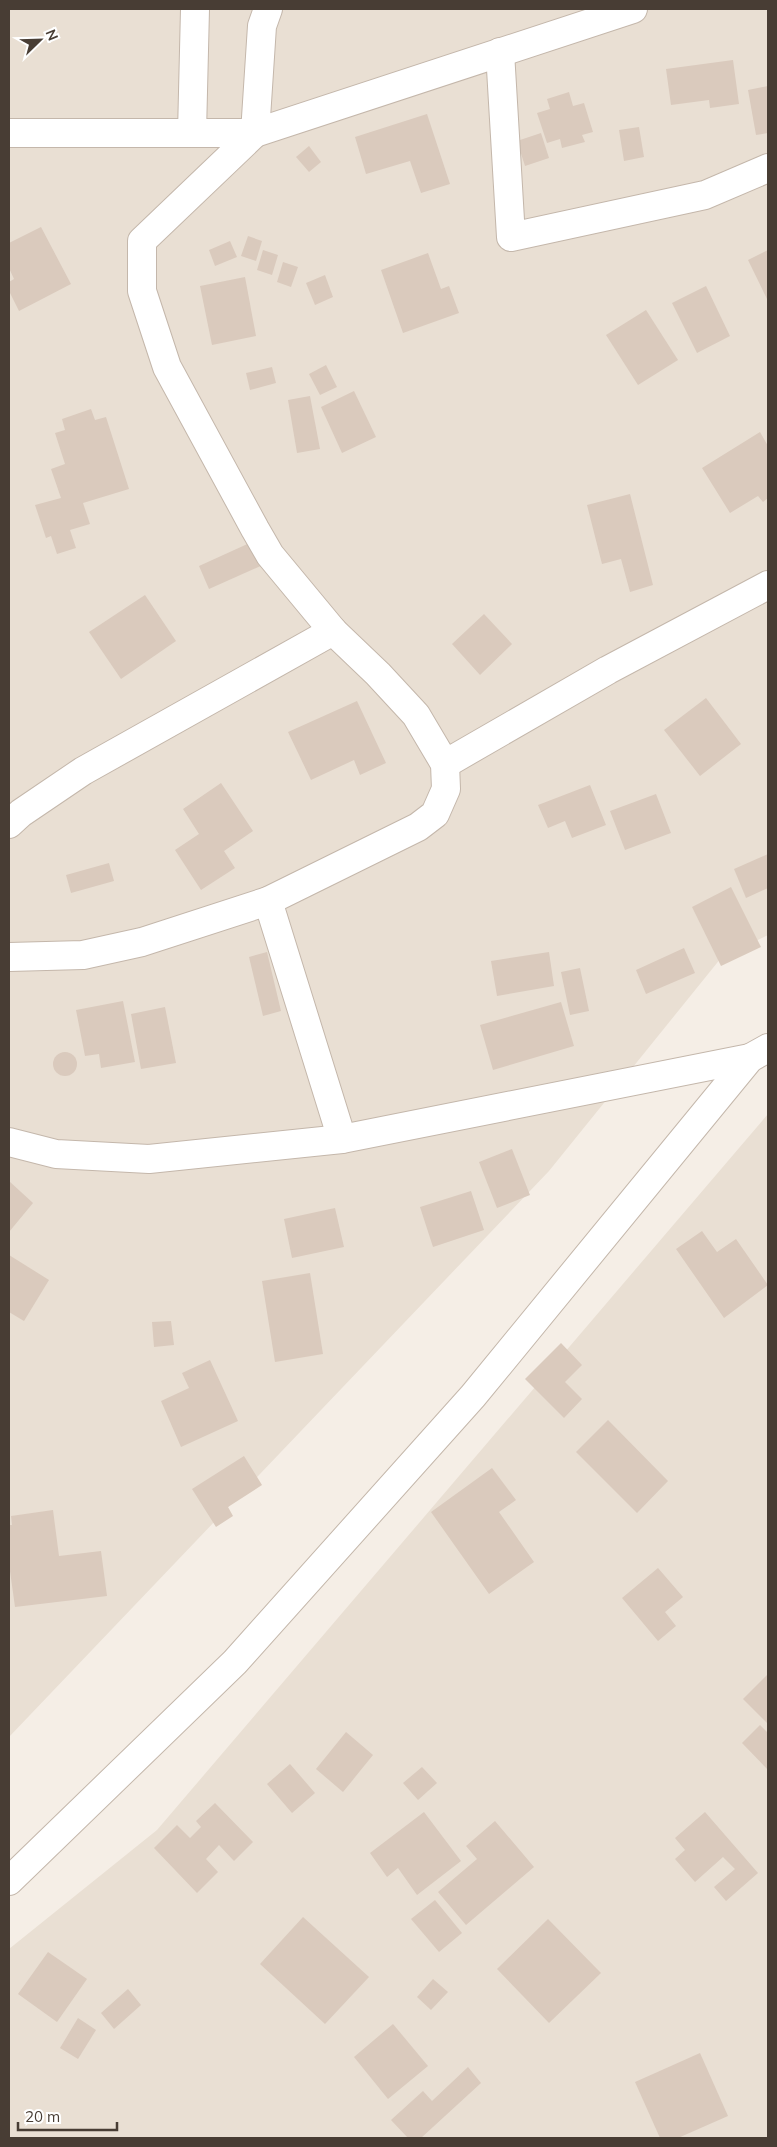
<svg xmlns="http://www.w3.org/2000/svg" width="777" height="2147" font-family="Mulish,sans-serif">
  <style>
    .residential { fill: #e9dfd3 }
    .building { fill: #dacabd }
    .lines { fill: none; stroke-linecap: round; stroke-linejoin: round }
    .minor-casing { stroke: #c4b7ab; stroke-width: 30 }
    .tertiary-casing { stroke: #c4b7ab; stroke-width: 30 }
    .minor { stroke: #fff; stroke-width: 28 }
    .tertiary { stroke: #fff; stroke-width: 28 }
  </style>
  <rect width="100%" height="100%" fill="#f5eee6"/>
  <g class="residential">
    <path d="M 9,9 L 768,9 L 768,935 L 721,958 L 549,1171 L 9,1737 Z"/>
    <path d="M 768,1114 L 768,2138 L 9,2138 L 9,1949 L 157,1830 Z"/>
  </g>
  <g class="building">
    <path d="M 733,60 L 739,104 L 710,108 L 709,100 L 671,105 L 666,69 Z"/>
    <path d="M 768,86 L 768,133 L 756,135 L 748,90 Z"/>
    <path d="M 569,92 L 573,106 L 584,103 L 593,132 L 582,135 L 585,142 L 562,148 L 560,139 L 547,143 L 537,113 L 550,109 L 547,99 Z"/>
    <path d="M 427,114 L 450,184 L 421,193 L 410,161 L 366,174 L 355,137 Z"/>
    <path d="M 639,127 L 644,157 L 624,161 L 619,130 Z"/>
    <path d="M 541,133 L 549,158 L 525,166 L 517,141 Z"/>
    <path d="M 309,146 L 321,162 L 309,172 L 296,157 Z"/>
    <path d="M 41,227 L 71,284 L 19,311 L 9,291 L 9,282 L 14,279 L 9,268 L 9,243 Z"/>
    <path d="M 248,236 L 262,241 L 256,261 L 241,256 Z"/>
    <path d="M 230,241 L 237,257 L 215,266 L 209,250 Z"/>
    <path d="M 263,250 L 278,255 L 272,275 L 257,270 Z"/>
    <path d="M 768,250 L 768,301 L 748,260 Z"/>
    <path d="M 428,253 L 441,289 L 449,286 L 459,313 L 403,333 L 381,270 Z"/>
    <path d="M 283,262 L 298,267 L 291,287 L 277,282 Z"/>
    <path d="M 325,275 L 333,297 L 315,305 L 306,283 Z"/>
    <path d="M 245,277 L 256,336 L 212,345 L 200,286 Z"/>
    <path d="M 706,286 L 730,336 L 697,353 L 672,303 Z"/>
    <path d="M 646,310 L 678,360 L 638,385 L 606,335 Z"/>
    <path d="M 326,365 L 337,387 L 320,395 L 309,374 Z"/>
    <path d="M 272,367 L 276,383 L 250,390 L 246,373 Z"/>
    <path d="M 354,391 L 376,437 L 342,453 L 321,407 Z"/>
    <path d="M 310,396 L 320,449 L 297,453 L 288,400 Z"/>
    <path d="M 91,409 L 95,420 L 106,417 L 129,489 L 83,503 L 90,524 L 70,530 L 76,548 L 57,554 L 51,536 L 46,538 L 35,505 L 61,498 L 51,469 L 65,464 L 55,433 L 65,430 L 62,419 Z"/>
    <path d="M 760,432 L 768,446 L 768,498 L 763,502 L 758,496 L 730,513 L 702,468 Z"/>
    <path d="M 630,494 L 653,585 L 630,592 L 621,559 L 602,564 L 587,505 Z"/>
    <path d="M 254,541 L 265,564 L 209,589 L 199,566 Z"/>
    <path d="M 145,595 L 176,641 L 121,679 L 89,632 Z"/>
    <path d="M 484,614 L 512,644 L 480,675 L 452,644 Z"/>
    <path d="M 706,698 L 741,744 L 700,776 L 664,730 Z"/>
    <path d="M 357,701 L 386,763 L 360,775 L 354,760 L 311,780 L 288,732 Z"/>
    <path d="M 221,783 L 253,831 L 224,851 L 235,868 L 201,890 L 175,850 L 199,834 L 183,809 Z"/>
    <path d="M 590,785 L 606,825 L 572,838 L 565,821 L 548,828 L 538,805 Z"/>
    <path d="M 656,794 L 671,833 L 625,850 L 610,811 Z"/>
    <path d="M 768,854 L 768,888 L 746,898 L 734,869 Z"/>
    <path d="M 109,863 L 114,881 L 71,893 L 66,875 Z"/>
    <path d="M 731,887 L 761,947 L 721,966 L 692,907 Z"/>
    <path d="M 684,948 L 695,973 L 646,994 L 636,970 Z"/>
    <path d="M 267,952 L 281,1011 L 263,1016 L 249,957 Z"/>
    <path d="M 549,952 L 554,986 L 497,996 L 491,961 Z"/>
    <path d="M 580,968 L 589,1011 L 570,1015 L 561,972 Z"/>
    <path d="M 123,1001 L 135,1062 L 101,1068 L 99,1054 L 85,1056 L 76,1010 Z"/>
    <path d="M 561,1002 L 574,1046 L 493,1070 L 480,1025 Z"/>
    <path d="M 165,1007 L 176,1063 L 141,1069 L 131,1014 Z"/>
    <circle cx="65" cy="1064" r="12"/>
    <path d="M 512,1149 L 530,1195 L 497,1208 L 479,1162 Z"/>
    <path d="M 9,1181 L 33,1203 L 9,1232 Z"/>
    <path d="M 471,1191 L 484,1230 L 433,1247 L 420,1207 Z"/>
    <path d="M 335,1208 L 344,1247 L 292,1258 L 284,1219 Z"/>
    <path d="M 702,1231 L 717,1252 L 736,1239 L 768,1285 L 724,1318 L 676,1249 Z"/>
    <path d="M 9,1255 L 49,1280 L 24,1321 L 9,1312 Z"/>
    <path d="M 310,1273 L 323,1354 L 275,1362 L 262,1281 Z"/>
    <path d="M 171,1321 L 174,1345 L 154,1347 L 152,1322 Z"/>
    <path d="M 561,1343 L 582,1365 L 565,1382 L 582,1399 L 564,1418 L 525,1379 Z"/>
    <path d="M 210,1360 L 238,1421 L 181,1447 L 161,1401 L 189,1388 L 182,1373 Z"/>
    <path d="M 608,1420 L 668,1481 L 637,1513 L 576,1452 Z"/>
    <path d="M 244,1456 L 262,1485 L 228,1507 L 233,1516 L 216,1527 L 192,1489 Z"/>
    <path d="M 492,1468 L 516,1500 L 499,1512 L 534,1562 L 489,1594 L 431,1512 Z"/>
    <path d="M 53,1510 L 59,1556 L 101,1551 L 107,1596 L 15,1607 L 9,1564 L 9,1525 L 12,1525 L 11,1516 Z"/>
    <path d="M 658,1568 L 683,1597 L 665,1612 L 676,1626 L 658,1641 L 622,1598 Z"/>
    <path d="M 768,1674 L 768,1724 L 743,1699 Z"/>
    <path d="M 760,1725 L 768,1733 L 768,1770 L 742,1743 Z"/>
    <path d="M 346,1732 L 373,1755 L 343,1792 L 316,1769 Z"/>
    <path d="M 290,1764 L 315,1793 L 292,1813 L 267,1784 Z"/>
    <path d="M 422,1767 L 437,1783 L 418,1800 L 403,1783 Z"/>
    <path d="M 215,1803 L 253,1842 L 234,1861 L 219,1845 L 206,1859 L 218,1872 L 197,1893 L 154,1848 L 177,1825 L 190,1838 L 201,1827 L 196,1821 Z"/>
    <path d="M 424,1812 L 461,1861 L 417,1895 L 398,1868 L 387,1877 L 370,1853 Z"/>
    <path d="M 705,1812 L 758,1873 L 726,1901 L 714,1887 L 735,1869 L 723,1857 L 695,1882 L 675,1859 L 685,1850 L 675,1838 Z"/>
    <path d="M 495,1821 L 534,1867 L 466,1925 L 438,1892 L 477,1859 L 466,1846 Z"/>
    <path d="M 435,1900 L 462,1933 L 439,1952 L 411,1919 Z"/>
    <path d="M 303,1917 L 369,1977 L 325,2024 L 260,1964 Z"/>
    <path d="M 548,1919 L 601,1973 L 549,2023 L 497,1969 Z"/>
    <path d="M 48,1952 L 87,1979 L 57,2022 L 18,1994 Z"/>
    <path d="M 433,1979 L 448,1992 L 431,2010 L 417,1997 Z"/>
    <path d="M 128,1989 L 141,2005 L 114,2029 L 101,2013 Z"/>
    <path d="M 78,2018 L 96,2030 L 78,2059 L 60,2048 Z"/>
    <path d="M 393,2024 L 428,2066 L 388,2099 L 354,2057 Z"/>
    <path d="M 700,2053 L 728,2116 L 678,2138 L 660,2138 L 635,2082 Z"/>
    <path d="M 468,2067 L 481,2083 L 421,2138 L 408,2138 L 391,2120 L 423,2091 L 432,2101 Z"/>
  </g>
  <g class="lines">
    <defs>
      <g id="minor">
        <path d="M 268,9 L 262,26 L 255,133 L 142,241 L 142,291 L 167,367 L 255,529 L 270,555 L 333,631 L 378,674 L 416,715 L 445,764 L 446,789 L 435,814 L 418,827 L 268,901 L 342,1139"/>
        <path d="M 500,52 L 511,237 L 705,195 L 768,168"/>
        <path d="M 9,133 L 255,133 L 633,9"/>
        <path d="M 192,133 L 195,9"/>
        <path d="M 445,764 L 608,670 L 768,585"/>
        <path d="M 9,824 L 21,813 L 83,771 L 333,631"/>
        <path d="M 9,957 L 83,955 L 142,942 L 268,901"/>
        <path d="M 9,1142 L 56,1154 L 149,1159 L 342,1139 L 750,1058"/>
      </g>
      <path id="tertiary" d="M 9,1881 L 235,1662 L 473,1396 L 750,1058 L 768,1048"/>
    </defs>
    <use href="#minor" class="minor-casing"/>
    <use href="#tertiary" class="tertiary-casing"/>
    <use href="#minor" class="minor"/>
    <use href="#tertiary" class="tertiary"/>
  </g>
  <rect width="777" height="2147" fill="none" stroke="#483d34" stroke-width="20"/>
  <g transform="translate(40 40) rotate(67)" stroke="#ffffff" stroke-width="4" paint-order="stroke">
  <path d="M0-4L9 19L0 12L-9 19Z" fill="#483d34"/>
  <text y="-8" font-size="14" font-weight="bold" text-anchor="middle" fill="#483d34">N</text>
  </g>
  <path d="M18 2122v8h99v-8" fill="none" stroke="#483d34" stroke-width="2.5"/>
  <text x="25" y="2122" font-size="15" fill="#483d34" stroke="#ffffff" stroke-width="4" paint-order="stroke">20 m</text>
</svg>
